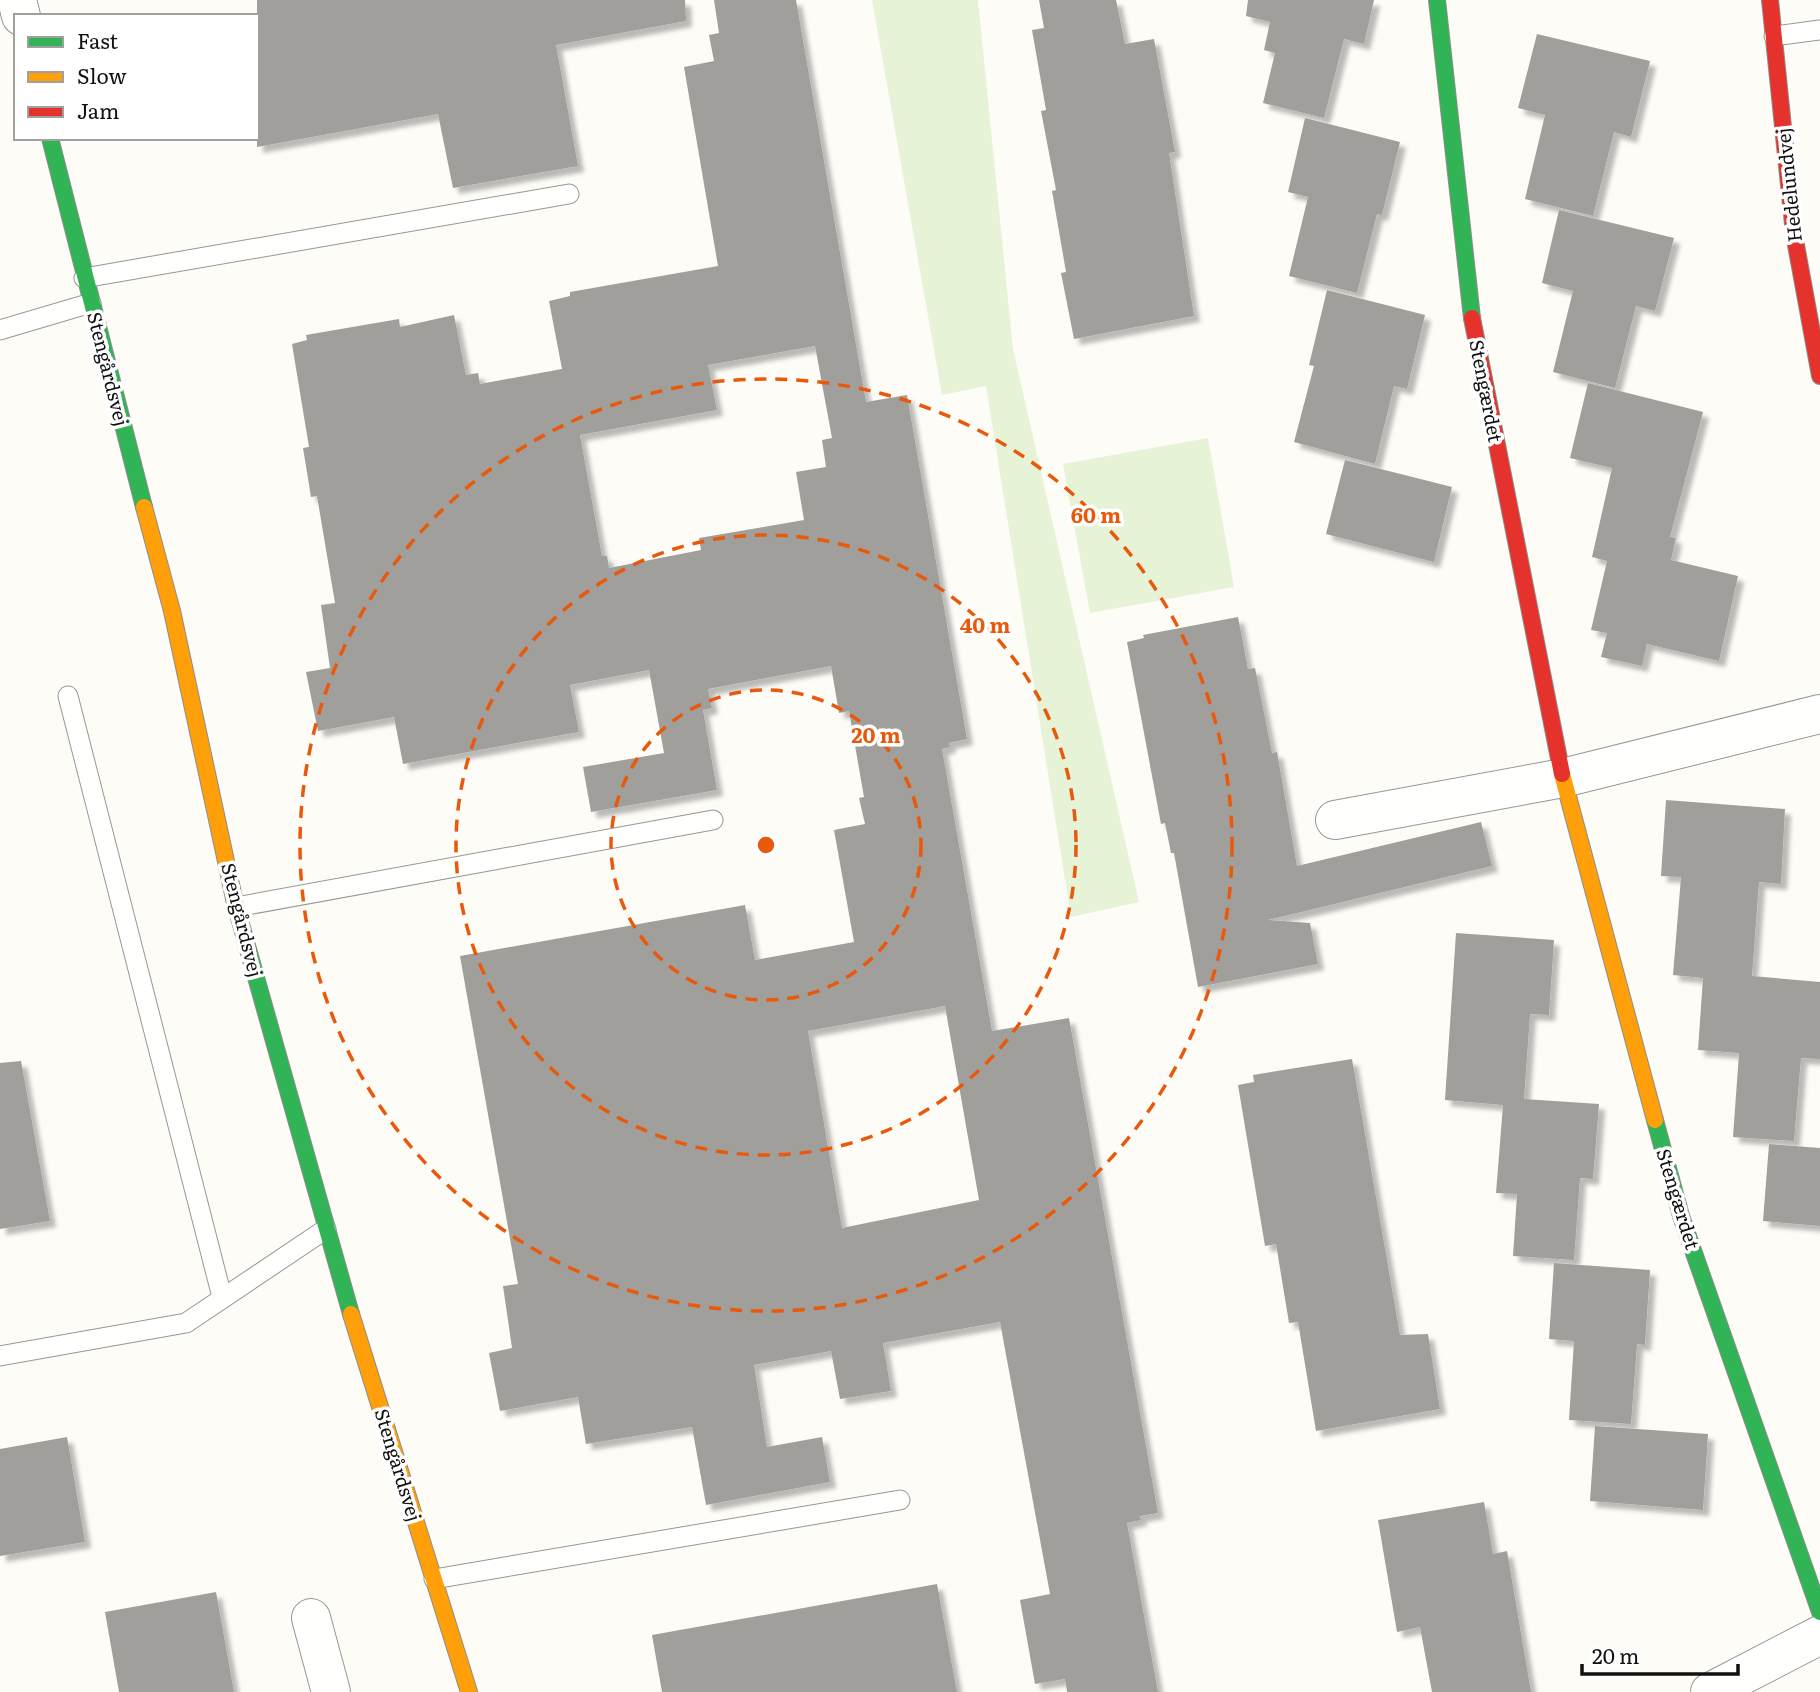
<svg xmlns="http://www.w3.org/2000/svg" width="1820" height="1692" font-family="Literata,serif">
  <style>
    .green { fill: #e7f3d7 }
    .building { fill: #a19f9c; fill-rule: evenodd; filter: url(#shadow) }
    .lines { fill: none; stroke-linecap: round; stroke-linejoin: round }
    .lane-casing { stroke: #979795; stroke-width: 21 }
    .street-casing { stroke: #979795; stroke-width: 40 }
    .fast-casing { stroke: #8e8d8b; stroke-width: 18 }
    .slow-casing { stroke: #8e8d8b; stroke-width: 18 }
    .jam-casing { stroke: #8e8d8b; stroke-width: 18 }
    .lane { stroke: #fffffe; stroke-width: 19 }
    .street { stroke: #fffffe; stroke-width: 38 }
    .fast { stroke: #30b455; stroke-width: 16 }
    .slow { stroke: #ff9f0a; stroke-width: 16 }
    .jam { stroke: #e5322d; stroke-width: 16 }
    .ring { fill: none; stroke: #e8590c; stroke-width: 3.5; stroke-dasharray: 12 9 }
    .labels { text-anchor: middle; stroke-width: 7; stroke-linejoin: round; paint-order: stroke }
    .street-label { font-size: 19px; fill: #111; stroke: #fff }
    .centre { fill: #e8590c; stroke: #fff; stroke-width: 3.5 }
    .ring-label { font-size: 21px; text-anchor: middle; font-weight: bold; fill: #e8590c; stroke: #fff; stroke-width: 7; stroke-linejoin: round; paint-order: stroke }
  </style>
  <defs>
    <filter id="shadow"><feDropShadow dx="6" dy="6" stdDeviation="2" flood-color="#0004"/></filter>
  </defs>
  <rect width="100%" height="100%" fill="#fdfcf7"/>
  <g class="green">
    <path d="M 872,0 L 978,0 L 1013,349 L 1139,902 L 1071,917 L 986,386 L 942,395 Z"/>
    <path d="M 1208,438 L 1234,587 L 1090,613 L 1063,464 Z"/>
  </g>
  <g class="building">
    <path d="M 257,0 L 685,0 L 686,21 L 556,45 L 578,166 L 453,188 L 438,114 L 257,147 Z"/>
    <path d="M 714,0 L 796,0 L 866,402 L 907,395 L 967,739 L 949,743 L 950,747 L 942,749 L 992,1031 L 1069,1018 L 1158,1513 L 1140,1516 L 1141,1520 L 1127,1523 L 1158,1692 L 1067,1692 L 1065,1679 L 1035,1684 L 1020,1600 L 1050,1594 L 1000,1322 L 883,1343 L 891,1391 L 840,1399 L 831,1351 L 754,1365 L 767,1447 L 822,1437 L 830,1482 L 706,1505 L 692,1427 L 586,1444 L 578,1397 L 500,1411 L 489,1353 L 512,1348 L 503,1286 L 518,1284 L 460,956 L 745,905 L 755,960 L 854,942 L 834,830 L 865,824 L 859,798 L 864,797 L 849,711 L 839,713 L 831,666 L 708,689 L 712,708 L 703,710 L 717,790 L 591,812 L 583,767 L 664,753 L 649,670 L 570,685 L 579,732 L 528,741 L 403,764 L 394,717 L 318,731 L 306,672 L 330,668 L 321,605 L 335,603 L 317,496 L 311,497 L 303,448 L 309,447 L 292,344 L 307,340 L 306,335 L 399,319 L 400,327 L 454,315 L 466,375 L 478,373 L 480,384 L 562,369 L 549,301 L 570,296 L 570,292 L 718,266 L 684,67 L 714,61 L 709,35 L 719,33 ZM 815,346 L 832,438 L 822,440 L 826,467 L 796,472 L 804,520 L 699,538 L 701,550 L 609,568 L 607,556 L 602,556 L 580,435 L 717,410 L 708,365 ZM 945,1006 L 979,1200 L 842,1228 L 808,1031 Z"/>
    <path d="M 1039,0 L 1116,0 L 1125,44 L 1154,39 L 1175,152 L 1169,153 L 1194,316 L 1074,339 L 1061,273 L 1066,272 L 1052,191 L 1056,190 L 1041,111 L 1046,110 L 1032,30 L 1044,28 Z"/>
    <path d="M 1248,0 L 1374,0 L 1364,44 L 1344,39 L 1324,118 L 1263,103 L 1275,53 L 1264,50 L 1270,22 L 1246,16 Z"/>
    <path d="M 1537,34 L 1650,61 L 1631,137 L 1614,132 L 1593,216 L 1525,199 L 1545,115 L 1518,108 Z"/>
    <path d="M 1305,118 L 1400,142 L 1382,215 L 1377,214 L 1357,293 L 1289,276 L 1308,197 L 1288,192 Z"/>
    <path d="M 1559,210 L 1674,238 L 1655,311 L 1636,306 L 1615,388 L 1553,372 L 1573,291 L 1542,283 Z"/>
    <path d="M 1327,290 L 1425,315 L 1407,389 L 1394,386 L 1375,464 L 1294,442 L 1314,366 L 1309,365 Z"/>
    <path d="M 1588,383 L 1703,412 L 1670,537 L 1676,538 L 1671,560 L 1738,576 L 1719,661 L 1647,644 L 1642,666 L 1601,657 L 1607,633 L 1591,630 L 1607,561 L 1592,557 L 1612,468 L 1570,458 Z"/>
    <path d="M 1345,460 L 1452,487 L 1434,562 L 1326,534 Z"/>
    <path d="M 1238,617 L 1248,669 L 1255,668 L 1272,753 L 1277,752 L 1297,866 L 1481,822 L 1492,866 L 1268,920 L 1310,923 L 1318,964 L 1198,987 L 1174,853 L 1171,853 L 1165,823 L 1161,824 L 1127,642 L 1144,638 L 1143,635 Z"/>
    <path d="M 1666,800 L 1785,809 L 1781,884 L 1759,882 L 1752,976 L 1820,982 L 1820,1059 L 1801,1058 L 1794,1141 L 1733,1137 L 1739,1053 L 1698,1050 L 1703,978 L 1673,975 L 1681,877 L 1661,876 Z"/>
    <path d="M 1456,933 L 1554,940 L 1549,1015 L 1530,1014 L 1524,1099 L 1599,1104 L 1593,1179 L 1580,1178 L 1574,1260 L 1513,1256 L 1517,1194 L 1496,1193 L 1503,1105 L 1445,1100 Z"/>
    <path d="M 1352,1059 L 1400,1335 L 1428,1334 L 1440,1409 L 1316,1431 L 1298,1322 L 1289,1323 L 1276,1244 L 1265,1246 L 1238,1085 L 1254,1082 L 1253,1075 Z"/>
    <path d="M 21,1061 L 50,1221 L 0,1229 L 0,1063 Z"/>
    <path d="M 1769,1144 L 1820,1148 L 1820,1226 L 1763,1221 Z"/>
    <path d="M 1554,1263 L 1650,1270 L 1645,1345 L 1637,1344 L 1631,1424 L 1569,1420 L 1574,1341 L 1549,1339 Z"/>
    <path d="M 1595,1426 L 1708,1434 L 1703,1510 L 1590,1501 Z"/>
    <path d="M 67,1437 L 85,1542 L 0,1556 L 0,1449 Z"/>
    <path d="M 1484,1502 L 1493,1554 L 1507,1551 L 1531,1692 L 1432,1692 L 1420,1627 L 1397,1632 L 1378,1520 Z"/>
    <path d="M 937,1584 L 957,1692 L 662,1692 L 652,1635 Z"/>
    <path d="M 216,1592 L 234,1692 L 119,1692 L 105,1612 Z"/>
  </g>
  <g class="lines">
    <defs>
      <g id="lane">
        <path d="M 1774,36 L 1820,30"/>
        <path d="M 84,278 L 569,194"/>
        <path d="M 0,330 L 91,303"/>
        <path d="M 68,696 L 222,1297"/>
        <path d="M 236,907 L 713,820"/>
        <path d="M 0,1356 L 186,1323 L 326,1229"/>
        <path d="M 434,1579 L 900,1500"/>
      </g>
      <g id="street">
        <path d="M 17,0 L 21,16"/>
        <path d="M 1335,820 L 1563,778 L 1820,714"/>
        <path d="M 311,1618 L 331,1692"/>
        <path d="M 1710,1692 L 1820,1635"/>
      </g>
      <g id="fast">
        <path d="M 1437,0 L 1472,318"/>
        <path d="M 50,138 L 144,507"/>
        <path d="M 235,903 L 351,1314"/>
        <path d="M 1655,1120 L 1681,1216 L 1820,1612"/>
      </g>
      <g id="slow">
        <path d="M 144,507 L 172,611 L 235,903"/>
        <path d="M 1562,774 L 1655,1120"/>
        <path d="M 351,1314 L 469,1692"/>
      </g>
      <g id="jam">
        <path d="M 1770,0 L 1794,234 L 1820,376"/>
        <path d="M 1472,318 L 1562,774"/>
      </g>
    </defs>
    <use href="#lane" class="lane-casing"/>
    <use href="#street" class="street-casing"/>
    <use href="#fast" class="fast-casing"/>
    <use href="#slow" class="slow-casing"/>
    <use href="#jam" class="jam-casing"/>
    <use href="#lane" class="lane"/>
    <use href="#street" class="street"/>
    <use href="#fast" class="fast"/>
    <use href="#slow" class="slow"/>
    <use href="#jam" class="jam"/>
  </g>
  <g class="ring">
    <circle cx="766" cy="845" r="155"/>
    <circle cx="766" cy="845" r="310"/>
    <circle cx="766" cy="845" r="466"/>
  </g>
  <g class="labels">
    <g class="street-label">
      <text transform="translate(1789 185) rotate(-96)" y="7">Hedelundvej</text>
      <text transform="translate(108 369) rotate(76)" y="7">Stengårdsvej</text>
      <text transform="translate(1486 391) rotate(79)" y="7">Stengærdet</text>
      <text transform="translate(242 920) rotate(76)" y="7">Stengårdsvej</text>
      <text transform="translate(1678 1199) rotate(73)" y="7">Stengærdet</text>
      <text transform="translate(398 1465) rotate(73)" y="7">Stengårdsvej</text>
    </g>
  </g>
  <circle cx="766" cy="845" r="10" class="centre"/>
  <g class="ring-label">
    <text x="1096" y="523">60 m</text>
    <text x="985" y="633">40 m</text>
    <text x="876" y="743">20 m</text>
  </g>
  <rect x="14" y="14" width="245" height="126" fill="#ffffff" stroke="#a0a0a0" stroke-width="2"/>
  <rect x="28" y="37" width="35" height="10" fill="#30b455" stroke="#a0a0a0" stroke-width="2"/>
  <text x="77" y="49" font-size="21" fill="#111111">Fast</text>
  <rect x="28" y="72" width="35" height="10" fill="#ff9f0a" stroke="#a0a0a0" stroke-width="2"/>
  <text x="77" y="84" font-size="21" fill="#111111">Slow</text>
  <rect x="28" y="107" width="35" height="10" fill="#e5322d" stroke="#a0a0a0" stroke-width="2"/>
  <text x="77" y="119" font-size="21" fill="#111111">Jam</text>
  <path d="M1582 1664v10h156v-10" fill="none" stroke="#111111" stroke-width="3.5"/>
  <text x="1592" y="1664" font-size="21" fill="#111111" stroke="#ffffff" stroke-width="5" paint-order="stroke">20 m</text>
</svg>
